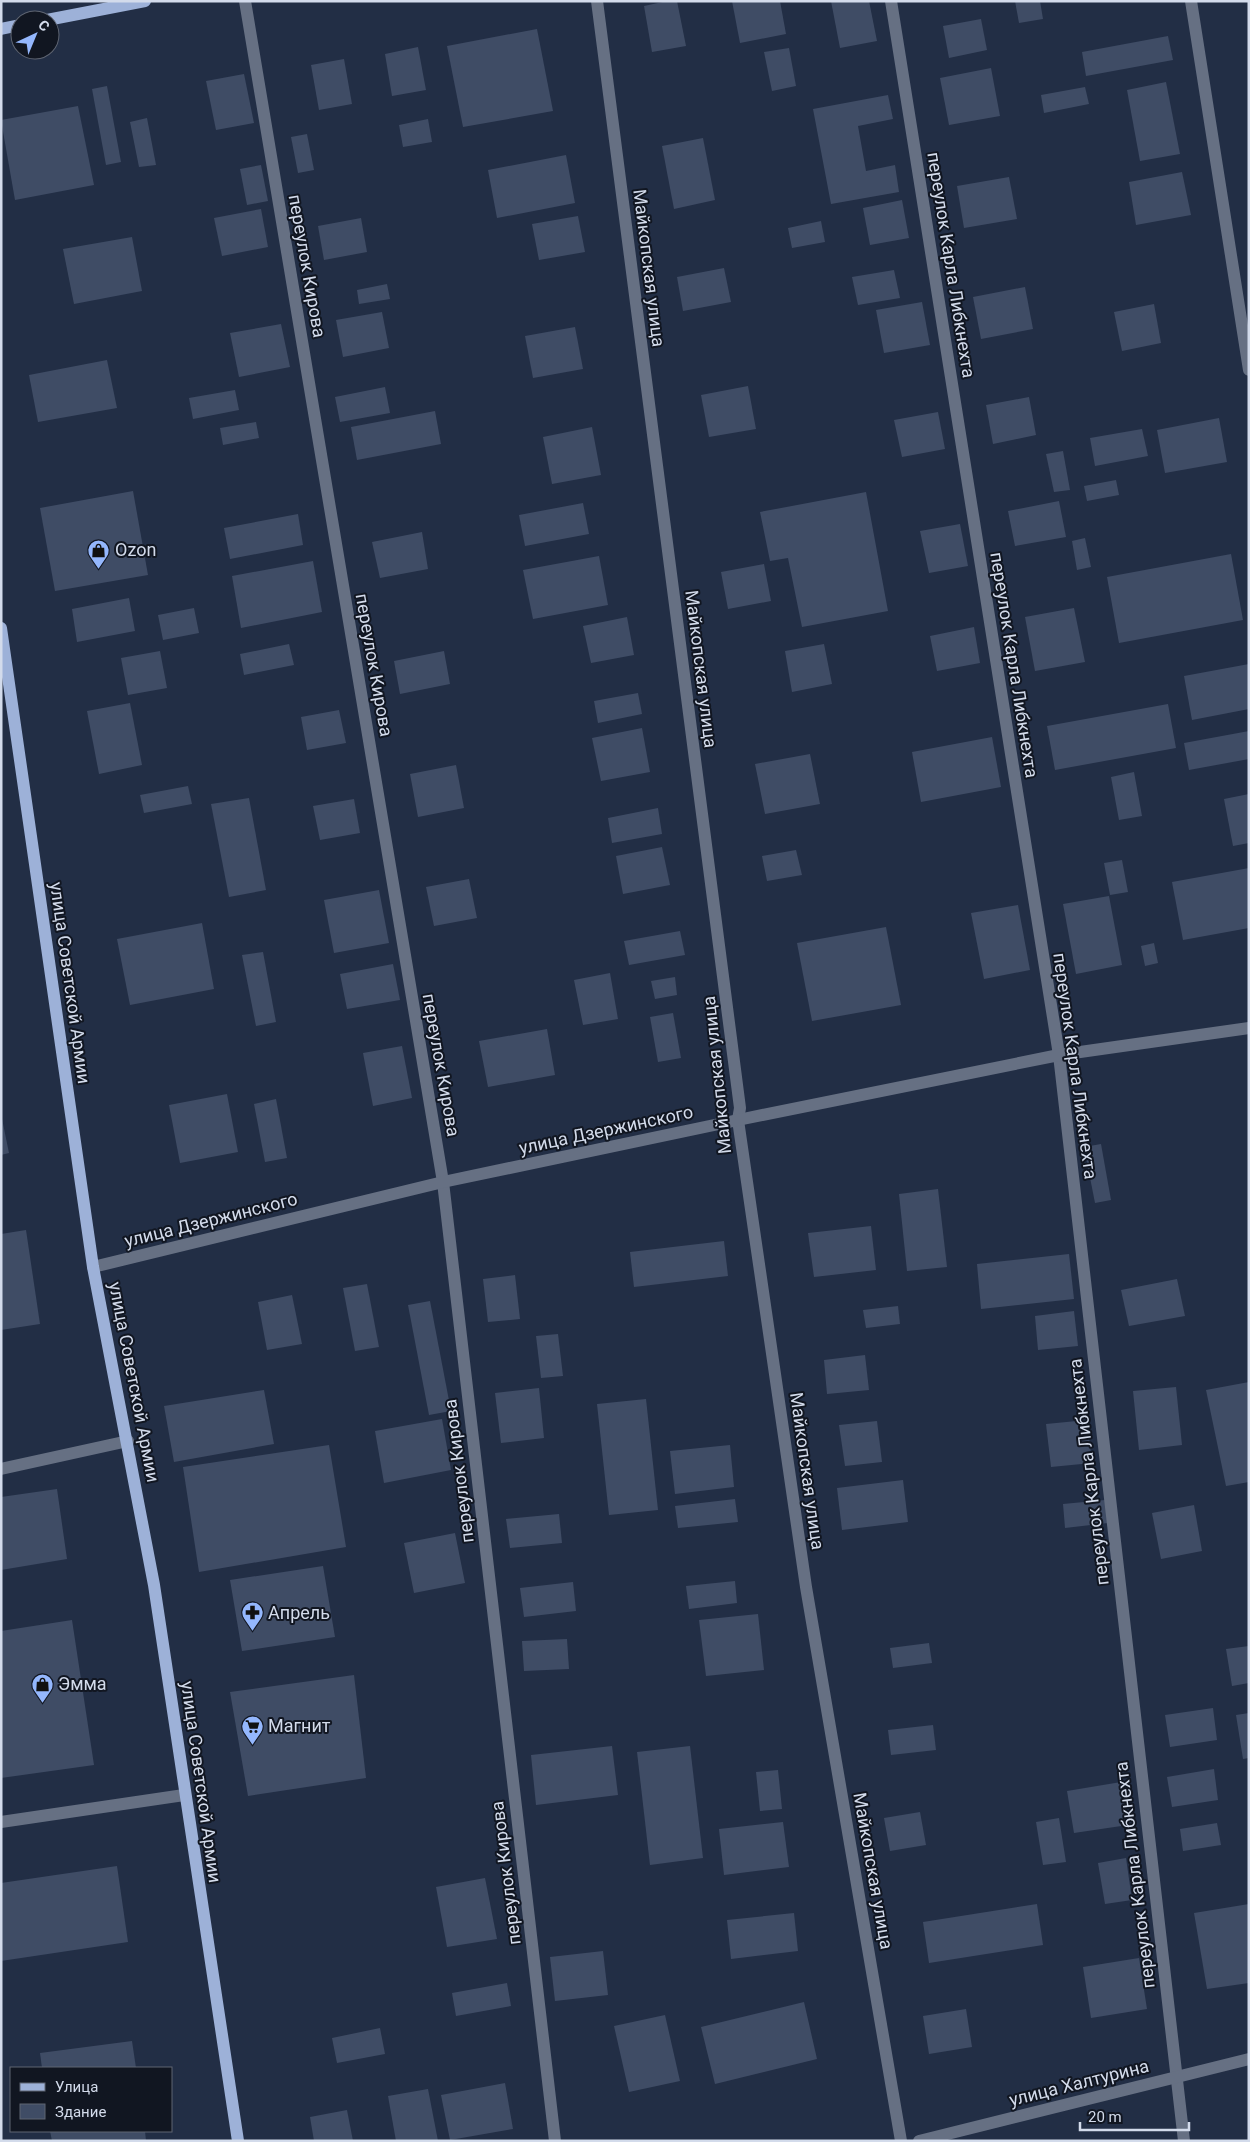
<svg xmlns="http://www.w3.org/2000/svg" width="1250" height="2142" font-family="Roboto,sans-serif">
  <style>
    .building { fill: #3f4c65 }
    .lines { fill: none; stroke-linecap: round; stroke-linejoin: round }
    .minor { stroke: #667083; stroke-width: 12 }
    .major { stroke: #9db1d8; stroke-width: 12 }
    .labels { text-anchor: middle; stroke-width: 4; stroke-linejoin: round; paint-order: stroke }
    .street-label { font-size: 18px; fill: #d3dbeb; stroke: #111621 }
    .poi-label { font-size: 18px; fill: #d3dbeb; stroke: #111621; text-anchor: start }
  </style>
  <rect width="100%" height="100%" fill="#222e45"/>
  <g class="building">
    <path d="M 667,1 L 677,1 L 686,46 L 652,52 L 644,6 Z"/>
    <path d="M 732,1 L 780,1 L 786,34 L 740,43 Z"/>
    <path d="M 831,1 L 869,1 L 877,41 L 840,48 Z"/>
    <path d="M 1015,1 L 1040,1 L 1043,19 L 1019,23 Z"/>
    <path d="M 981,19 L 987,50 L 949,58 L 943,26 Z"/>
    <path d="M 537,29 L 553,111 L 463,127 L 447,46 Z"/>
    <path d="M 1168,36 L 1173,60 L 1086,76 L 1082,52 Z"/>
    <path d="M 418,47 L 426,90 L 392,96 L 385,54 Z"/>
    <path d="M 789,48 L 796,86 L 772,91 L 764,52 Z"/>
    <path d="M 344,59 L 352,104 L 319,110 L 311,65 Z"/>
    <path d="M 991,68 L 1000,116 L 949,125 L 940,78 Z"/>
    <path d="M 244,74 L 254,123 L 216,130 L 206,81 Z"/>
    <path d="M 1166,82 L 1180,154 L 1140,161 L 1127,90 Z"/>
    <path d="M 107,86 L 121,162 L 106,165 L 92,89 Z"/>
    <path d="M 1085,87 L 1089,104 L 1044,113 L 1041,95 Z"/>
    <path d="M 888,95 L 893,119 L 858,126 L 866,171 L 895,165 L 899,192 L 831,204 L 813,109 Z"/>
    <path d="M 78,106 L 94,185 L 15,200 L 1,120 Z"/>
    <path d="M 147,118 L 156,165 L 139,167 L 130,122 Z"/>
    <path d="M 428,119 L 432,142 L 403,147 L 399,125 Z"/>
    <path d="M 307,134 L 314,170 L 298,173 L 291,137 Z"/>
    <path d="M 703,138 L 715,200 L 674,209 L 662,146 Z"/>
    <path d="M 566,155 L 575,203 L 497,218 L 488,170 Z"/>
    <path d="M 261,165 L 268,201 L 247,205 L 240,169 Z"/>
    <path d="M 1182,172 L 1191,215 L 1136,225 L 1129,182 Z"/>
    <path d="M 1009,177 L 1017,219 L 964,228 L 957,186 Z"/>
    <path d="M 902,200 L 909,238 L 870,245 L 863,208 Z"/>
    <path d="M 261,209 L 268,247 L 222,256 L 214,218 Z"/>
    <path d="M 578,216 L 585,252 L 539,260 L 532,224 Z"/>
    <path d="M 361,218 L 367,252 L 324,260 L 318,226 Z"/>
    <path d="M 821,221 L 825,242 L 792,248 L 788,228 Z"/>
    <path d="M 132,237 L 142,291 L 74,304 L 63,249 Z"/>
    <path d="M 724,268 L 731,302 L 683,311 L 677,277 Z"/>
    <path d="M 894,270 L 900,298 L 858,305 L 852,277 Z"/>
    <path d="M 387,284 L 390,299 L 359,304 L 357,290 Z"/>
    <path d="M 1025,287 L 1033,329 L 981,339 L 973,297 Z"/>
    <path d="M 922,302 L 930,345 L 884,353 L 876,310 Z"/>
    <path d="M 1154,304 L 1161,343 L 1122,351 L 1114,312 Z"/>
    <path d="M 382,312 L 389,348 L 343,357 L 336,320 Z"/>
    <path d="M 281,324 L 290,367 L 239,377 L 230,333 Z"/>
    <path d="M 575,327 L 583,369 L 533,378 L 525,336 Z"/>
    <path d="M 107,360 L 117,408 L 38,422 L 29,375 Z"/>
    <path d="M 748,386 L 756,429 L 709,437 L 701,395 Z"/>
    <path d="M 385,387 L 390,413 L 340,422 L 335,397 Z"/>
    <path d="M 235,390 L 239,410 L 193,419 L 189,398 Z"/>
    <path d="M 1029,397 L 1036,435 L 993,444 L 986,405 Z"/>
    <path d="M 435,411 L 441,444 L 357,460 L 351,427 Z"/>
    <path d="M 938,412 L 945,449 L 902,457 L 894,420 Z"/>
    <path d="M 1219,418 L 1227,462 L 1165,473 L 1157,430 Z"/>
    <path d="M 256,422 L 259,438 L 223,445 L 220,428 Z"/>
    <path d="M 592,427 L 601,475 L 552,484 L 543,437 Z"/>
    <path d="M 1142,429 L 1148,456 L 1095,466 L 1090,438 Z"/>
    <path d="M 1063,451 L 1070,490 L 1054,492 L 1046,454 Z"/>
    <path d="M 1116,480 L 1119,495 L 1087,501 L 1084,486 Z"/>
    <path d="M 133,491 L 148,575 L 55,591 L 40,508 Z"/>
    <path d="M 866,492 L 888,611 L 802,627 L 788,558 L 770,561 L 760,512 Z"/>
    <path d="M 1059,501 L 1066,537 L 1015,546 L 1008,511 Z"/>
    <path d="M 583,503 L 589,534 L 525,546 L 519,515 Z"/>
    <path d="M 298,514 L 303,545 L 230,559 L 224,528 Z"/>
    <path d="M 960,524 L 968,566 L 929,573 L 920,531 Z"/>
    <path d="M 422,532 L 428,569 L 380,578 L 372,542 Z"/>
    <path d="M 1085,538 L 1091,567 L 1077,570 L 1072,541 Z"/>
    <path d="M 1231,554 L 1243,620 L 1119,643 L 1107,577 Z"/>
    <path d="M 599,556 L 608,605 L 533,619 L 523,570 Z"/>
    <path d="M 313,561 L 322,612 L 241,628 L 232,576 Z"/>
    <path d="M 764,564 L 771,601 L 728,609 L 721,572 Z"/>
    <path d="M 129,598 L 135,631 L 77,642 L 72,609 Z"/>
    <path d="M 194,608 L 199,633 L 163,640 L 158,615 Z"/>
    <path d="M 1074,608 L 1085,662 L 1035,671 L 1025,617 Z"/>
    <path d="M 627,617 L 634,655 L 591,663 L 583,626 Z"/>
    <path d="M 974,627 L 980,663 L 937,671 L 930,636 Z"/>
    <path d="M 289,644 L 294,665 L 244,675 L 240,654 Z"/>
    <path d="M 824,644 L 832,684 L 792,692 L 785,651 Z"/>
    <path d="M 160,651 L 167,688 L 128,695 L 121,658 Z"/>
    <path d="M 444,651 L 450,684 L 400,694 L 394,661 Z"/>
    <path d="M 1249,664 L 1249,709 L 1192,720 L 1184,676 Z"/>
    <path d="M 638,693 L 642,714 L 598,723 L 594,701 Z"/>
    <path d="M 130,703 L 142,765 L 99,774 L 87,711 Z"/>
    <path d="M 1168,704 L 1176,748 L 1055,770 L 1047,726 Z"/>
    <path d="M 339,710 L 346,743 L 307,750 L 301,717 Z"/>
    <path d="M 642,728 L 650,772 L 601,781 L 592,738 Z"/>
    <path d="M 1249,731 L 1249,759 L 1189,770 L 1184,743 Z"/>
    <path d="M 992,737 L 1001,787 L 921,802 L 912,752 Z"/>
    <path d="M 810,754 L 820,804 L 765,814 L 755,764 Z"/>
    <path d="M 456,765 L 464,808 L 418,817 L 410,774 Z"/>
    <path d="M 1134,772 L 1142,816 L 1119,820 L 1111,777 Z"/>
    <path d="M 188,786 L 192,804 L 144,813 L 140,795 Z"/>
    <path d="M 1249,794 L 1249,843 L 1233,846 L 1224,799 Z"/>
    <path d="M 249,798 L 266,890 L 229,897 L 211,804 Z"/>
    <path d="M 354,799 L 360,833 L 320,840 L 313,806 Z"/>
    <path d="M 658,808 L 662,834 L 612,843 L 608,818 Z"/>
    <path d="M 662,847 L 670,885 L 623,894 L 616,856 Z"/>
    <path d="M 796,850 L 802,875 L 767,881 L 762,856 Z"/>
    <path d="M 1122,860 L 1128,892 L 1110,895 L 1104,863 Z"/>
    <path d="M 1249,868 L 1249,928 L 1183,940 L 1172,882 Z"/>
    <path d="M 469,879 L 477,918 L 434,926 L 426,887 Z"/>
    <path d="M 379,890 L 389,943 L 334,953 L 324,900 Z"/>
    <path d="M 1109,896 L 1122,965 L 1076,974 L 1063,904 Z"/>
    <path d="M 1018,905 L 1030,970 L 984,979 L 971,913 Z"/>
    <path d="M 202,923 L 214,989 L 130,1005 L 117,939 Z"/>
    <path d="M 886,927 L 901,1005 L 812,1021 L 797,943 Z"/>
    <path d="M 680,931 L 685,955 L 629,965 L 624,941 Z"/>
    <path d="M 1154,943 L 1158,963 L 1145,966 L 1141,946 Z"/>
    <path d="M 263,952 L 276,1022 L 256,1026 L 242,955 Z"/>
    <path d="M 393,964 L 400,1000 L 347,1009 L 340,974 Z"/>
    <path d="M 610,973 L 618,1019 L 583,1025 L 574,980 Z"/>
    <path d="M 675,977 L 677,995 L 655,999 L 651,981 Z"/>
    <path d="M 673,1013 L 681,1058 L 658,1062 L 650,1017 Z"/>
    <path d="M 547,1029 L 555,1075 L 488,1087 L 479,1041 Z"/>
    <path d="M 402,1046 L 412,1098 L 373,1106 L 363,1053 Z"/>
    <path d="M 227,1094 L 238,1152 L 180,1163 L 169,1105 Z"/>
    <path d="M 276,1099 L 287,1158 L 265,1162 L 254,1104 Z"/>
    <path d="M 1,1114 L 9,1153 L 1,1155 Z"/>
    <path d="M 1101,1144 L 1111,1200 L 1095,1203 L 1084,1147 Z"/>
    <path d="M 938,1189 L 947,1267 L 907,1271 L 899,1194 Z"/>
    <path d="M 871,1226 L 876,1270 L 814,1277 L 808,1233 Z"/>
    <path d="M 26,1230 L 40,1324 L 1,1330 L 1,1234 Z"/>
    <path d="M 724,1241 L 728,1276 L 634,1287 L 630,1252 Z"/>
    <path d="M 1069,1254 L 1074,1299 L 981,1309 L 977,1264 Z"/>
    <path d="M 515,1275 L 520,1319 L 488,1322 L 483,1279 Z"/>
    <path d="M 1177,1279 L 1185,1316 L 1129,1326 L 1121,1290 Z"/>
    <path d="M 367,1284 L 379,1347 L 355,1351 L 343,1288 Z"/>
    <path d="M 292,1295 L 302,1344 L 267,1350 L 258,1302 Z"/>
    <path d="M 430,1301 L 451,1411 L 429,1415 L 408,1305 Z"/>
    <path d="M 898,1306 L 900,1324 L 866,1328 L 863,1310 Z"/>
    <path d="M 1074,1311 L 1078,1346 L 1038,1350 L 1035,1316 Z"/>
    <path d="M 558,1334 L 563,1376 L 541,1378 L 536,1336 Z"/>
    <path d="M 865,1355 L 869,1390 L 827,1394 L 824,1360 Z"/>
    <path d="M 1249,1382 L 1249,1482 L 1226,1486 L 1206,1390 Z"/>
    <path d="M 1176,1387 L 1182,1445 L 1139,1450 L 1133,1391 Z"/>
    <path d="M 539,1388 L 544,1438 L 501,1443 L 495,1393 Z"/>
    <path d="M 264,1390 L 274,1444 L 174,1462 L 164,1406 Z"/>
    <path d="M 646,1399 L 658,1510 L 609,1515 L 597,1404 Z"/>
    <path d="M 442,1419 L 451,1470 L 384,1483 L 375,1431 Z"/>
    <path d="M 1087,1420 L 1092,1463 L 1051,1467 L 1046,1424 Z"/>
    <path d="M 877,1421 L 882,1462 L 845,1466 L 839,1425 Z"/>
    <path d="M 329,1445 L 346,1547 L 199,1572 L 183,1467 Z"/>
    <path d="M 730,1445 L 734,1487 L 675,1494 L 670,1451 Z"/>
    <path d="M 903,1480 L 908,1522 L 842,1530 L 837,1488 Z"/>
    <path d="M 57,1489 L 67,1559 L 1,1570 L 1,1497 Z"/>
    <path d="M 735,1499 L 738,1522 L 678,1528 L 675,1506 Z"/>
    <path d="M 1105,1500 L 1108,1523 L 1065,1528 L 1063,1504 Z"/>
    <path d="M 1194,1505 L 1202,1551 L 1161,1559 L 1152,1513 Z"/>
    <path d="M 559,1514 L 562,1543 L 510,1548 L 506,1519 Z"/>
    <path d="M 455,1533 L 465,1583 L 414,1593 L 404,1543 Z"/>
    <path d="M 323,1566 L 335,1637 L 242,1651 L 230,1580 Z"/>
    <path d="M 735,1581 L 737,1603 L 689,1609 L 686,1586 Z"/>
    <path d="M 573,1582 L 576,1611 L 524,1617 L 520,1588 Z"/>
    <path d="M 758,1614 L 764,1670 L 706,1676 L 699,1620 Z"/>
    <path d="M 72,1620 L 94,1765 L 1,1778 L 1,1631 Z"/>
    <path d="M 567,1639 L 569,1669 L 524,1671 L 522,1641 Z"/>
    <path d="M 929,1643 L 932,1663 L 893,1668 L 890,1648 Z"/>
    <path d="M 1249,1646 L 1249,1683 L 1232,1686 L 1226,1649 Z"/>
    <path d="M 354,1675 L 366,1778 L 248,1796 L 230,1692 Z"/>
    <path d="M 1213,1708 L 1217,1740 L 1170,1747 L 1165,1715 Z"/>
    <path d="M 1249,1713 L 1249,1758 L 1243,1759 L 1236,1715 Z"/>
    <path d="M 933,1725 L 936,1750 L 891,1755 L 888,1730 Z"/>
    <path d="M 612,1746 L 618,1795 L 536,1805 L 531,1755 Z"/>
    <path d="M 690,1746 L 703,1858 L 650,1865 L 637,1752 Z"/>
    <path d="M 1214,1769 L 1218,1800 L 1172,1807 L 1167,1777 Z"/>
    <path d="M 778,1770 L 782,1809 L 760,1811 L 756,1772 Z"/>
    <path d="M 1121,1782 L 1128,1825 L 1074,1833 L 1067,1791 Z"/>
    <path d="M 920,1812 L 926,1845 L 890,1851 L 884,1818 Z"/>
    <path d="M 1059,1818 L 1066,1862 L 1043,1865 L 1036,1822 Z"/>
    <path d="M 783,1822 L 789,1867 L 724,1875 L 719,1829 Z"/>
    <path d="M 1217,1823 L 1221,1845 L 1183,1851 L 1180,1829 Z"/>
    <path d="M 1126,1858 L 1132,1900 L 1105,1904 L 1098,1863 Z"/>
    <path d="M 117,1866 L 128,1942 L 1,1961 L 1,1883 Z"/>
    <path d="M 485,1878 L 497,1939 L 447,1947 L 436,1887 Z"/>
    <path d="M 1037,1904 L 1043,1945 L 929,1963 L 923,1922 Z"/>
    <path d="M 1249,1904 L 1249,1983 L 1207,1989 L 1194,1913 Z"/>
    <path d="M 794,1913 L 798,1951 L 731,1959 L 727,1920 Z"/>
    <path d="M 603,1951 L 608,1995 L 555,2001 L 550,1957 Z"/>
    <path d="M 1139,1958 L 1147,2009 L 1091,2018 L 1083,1967 Z"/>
    <path d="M 507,1983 L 511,2006 L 456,2016 L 452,1993 Z"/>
    <path d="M 804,2002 L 817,2059 L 715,2084 L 701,2027 Z"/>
    <path d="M 966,2009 L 972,2047 L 929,2054 L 923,2016 Z"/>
    <path d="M 665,2015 L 680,2081 L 629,2092 L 614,2026 Z"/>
    <path d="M 380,2028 L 385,2054 L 337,2063 L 332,2038 Z"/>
    <path d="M 132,2041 L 136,2068 L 42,2068 L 40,2053 Z"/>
    <path d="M 505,2083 L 513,2129 L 450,2140 L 441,2095 Z"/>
    <path d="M 428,2089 L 438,2141 L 396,2141 L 388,2096 Z"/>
    <path d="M 347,2110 L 353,2141 L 314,2141 L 310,2117 Z"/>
    <path d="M 50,2131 L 145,2131 L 146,2141 L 52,2141 Z"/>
  </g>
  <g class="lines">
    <g class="minor">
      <path d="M 245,1 L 443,1182 L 555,2141"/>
      <path d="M 597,1 L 740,1108 L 738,1120 L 806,1587 L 901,2141"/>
      <path d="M 891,1 L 1059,1055 L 1184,2141"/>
      <path d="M 1191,1 L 1249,370"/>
      <path d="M 93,1267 L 443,1182 L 738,1120 L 1059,1055 L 1249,1028"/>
      <path d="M 1,1469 L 128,1441"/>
      <path d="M 1,1822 L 184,1795"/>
      <path d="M 919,2141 L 1249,2059"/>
    </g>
    <g class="major">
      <path d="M 47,20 L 145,1"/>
      <path d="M 1,29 L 20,25"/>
      <path d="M 1,628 L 93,1267 L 154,1585 L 238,2141"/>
    </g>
  </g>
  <defs>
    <symbol id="shop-pin" viewBox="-11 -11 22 30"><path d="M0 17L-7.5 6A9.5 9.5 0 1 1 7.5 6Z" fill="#94b7fd" stroke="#111621"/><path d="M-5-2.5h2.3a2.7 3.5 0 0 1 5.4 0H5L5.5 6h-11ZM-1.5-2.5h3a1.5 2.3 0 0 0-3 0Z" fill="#111"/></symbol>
    <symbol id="pharmacy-pin" viewBox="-11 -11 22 30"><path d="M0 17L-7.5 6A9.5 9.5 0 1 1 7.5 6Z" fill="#94b7fd" stroke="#111621"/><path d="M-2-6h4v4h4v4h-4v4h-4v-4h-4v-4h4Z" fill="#111"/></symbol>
    <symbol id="supermarket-pin" viewBox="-11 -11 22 30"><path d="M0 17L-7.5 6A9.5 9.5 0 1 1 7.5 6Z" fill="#94b7fd" stroke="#111621"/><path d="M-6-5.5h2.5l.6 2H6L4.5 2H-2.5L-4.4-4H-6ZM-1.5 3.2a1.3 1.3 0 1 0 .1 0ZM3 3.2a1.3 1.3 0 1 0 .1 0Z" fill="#111"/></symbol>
  </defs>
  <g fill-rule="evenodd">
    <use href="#shop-pin" x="86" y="538" width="25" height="34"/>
    <use href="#pharmacy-pin" x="240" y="1600" width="25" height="34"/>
    <use href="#shop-pin" x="30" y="1672" width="25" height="34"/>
    <use href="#supermarket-pin" x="240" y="1714" width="25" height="34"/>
  </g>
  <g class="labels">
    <g class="street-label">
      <text transform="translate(951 265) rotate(81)" y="6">переулок Карла Либкнехта</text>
      <text transform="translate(307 266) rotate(80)" y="6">переулок Кирова</text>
      <text transform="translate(649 268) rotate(83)" y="6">Майкопская улица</text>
      <text transform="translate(374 665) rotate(80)" y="6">переулок Кирова</text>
      <text transform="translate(1014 665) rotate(81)" y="6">переулок Карла Либкнехта</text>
      <text transform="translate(701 669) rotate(83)" y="6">Майкопская улица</text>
      <text transform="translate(70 983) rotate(82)" y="6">улица Советской Армии</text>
      <text transform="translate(441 1065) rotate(80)" y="6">переулок Кирова</text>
      <text transform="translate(1075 1066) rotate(82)" y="6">переулок Карла Либкнехта</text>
      <text transform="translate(717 1075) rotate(-96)" y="6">Майкопская улица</text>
      <text transform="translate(606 1130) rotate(-12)" y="6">улица Дзержинского</text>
      <text transform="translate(211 1220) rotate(-14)" y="6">улица Дзержинского</text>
      <text transform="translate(134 1382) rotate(79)" y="6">улица Советской Армии</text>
      <text transform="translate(459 1471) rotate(-97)" y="6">переулок Кирова</text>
      <text transform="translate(807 1471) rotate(82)" y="6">Майкопская улица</text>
      <text transform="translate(1089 1472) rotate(-97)" y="6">переулок Карла Либкнехта</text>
      <text transform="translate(201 1782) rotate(82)" y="6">улица Советской Армии</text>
      <text transform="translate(873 1871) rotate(80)" y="6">Майкопская улица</text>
      <text transform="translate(506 1873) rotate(-97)" y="6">переулок Кирова</text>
      <text transform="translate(1135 1875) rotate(-97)" y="6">переулок Карла Либкнехта</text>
      <text transform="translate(1079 2083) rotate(-14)" y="6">улица Халтурина</text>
    </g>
    <g class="poi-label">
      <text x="115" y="556">Ozon</text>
      <text x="268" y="1619">Апрель</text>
      <text x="58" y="1690">Эмма</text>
      <text x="268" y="1732">Магнит</text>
    </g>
  </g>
  <rect width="1250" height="2142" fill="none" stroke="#d3dbeb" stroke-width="5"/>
  <rect x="10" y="2067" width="162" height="65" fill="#111621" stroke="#5f6572"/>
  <rect x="20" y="2083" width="25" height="8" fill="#9db1d8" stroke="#5f6572"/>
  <text x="55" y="2092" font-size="15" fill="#d3dbeb">Улица</text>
  <rect x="20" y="2104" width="25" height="15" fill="#3f4c65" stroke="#5f6572"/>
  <text x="55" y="2117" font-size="15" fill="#d3dbeb">Здание</text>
  <g transform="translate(35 35) rotate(44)"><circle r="24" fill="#111621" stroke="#5f6572"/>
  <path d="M0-4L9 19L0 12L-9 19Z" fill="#94b7fd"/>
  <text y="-8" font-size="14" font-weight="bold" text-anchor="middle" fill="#d3dbeb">С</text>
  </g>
  <path d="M1080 2122v8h109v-8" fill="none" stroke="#d3dbeb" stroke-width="2.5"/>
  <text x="1088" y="2122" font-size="15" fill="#d3dbeb" stroke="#111621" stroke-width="4" paint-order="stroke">20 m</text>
</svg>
